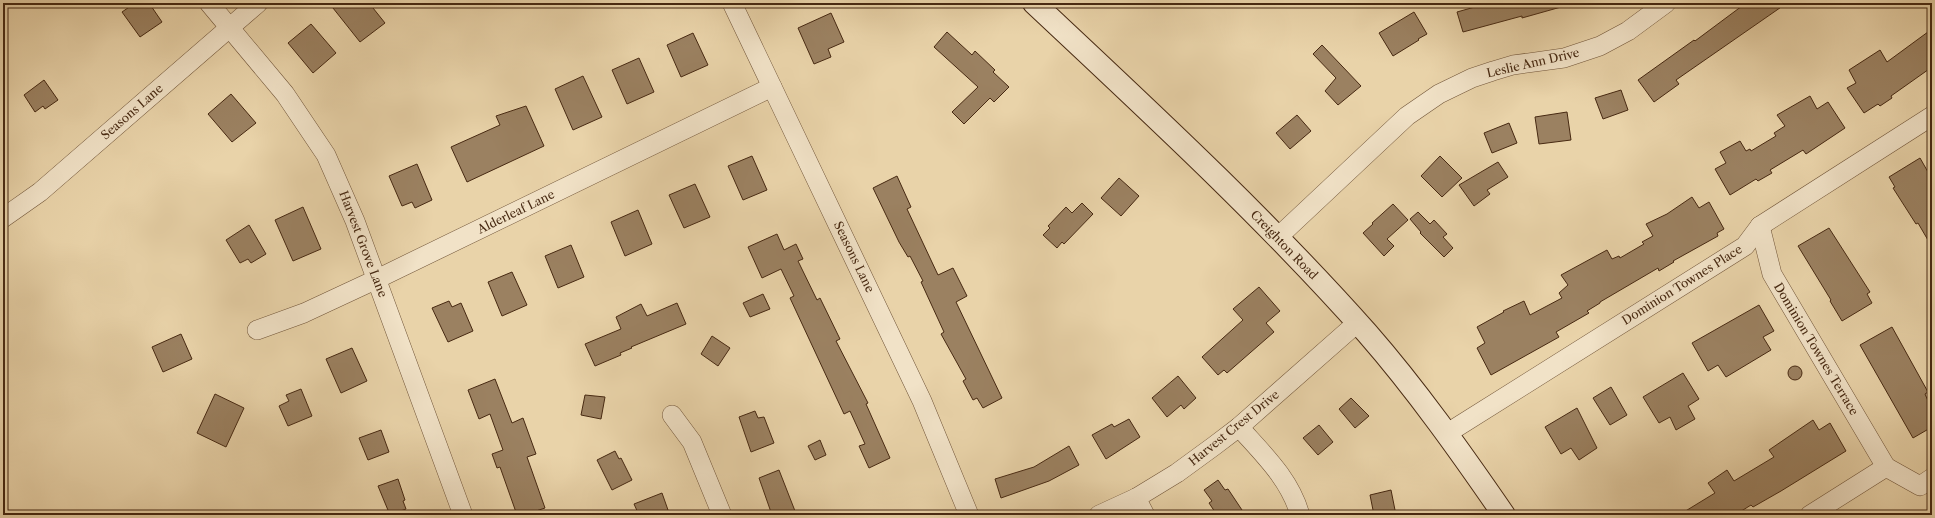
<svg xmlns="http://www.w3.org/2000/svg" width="1935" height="518" font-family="'Libre Caslon Text',serif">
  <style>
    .building { fill: #9b8161; stroke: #472912 }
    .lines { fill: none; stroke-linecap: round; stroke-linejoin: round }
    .minor-casing { stroke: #705438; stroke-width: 20 }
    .secondary-casing { stroke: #472912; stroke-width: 24 }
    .minor { stroke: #f1e2c7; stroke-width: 19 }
    .secondary { stroke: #f1e2c7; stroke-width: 22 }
    .labels { text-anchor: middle; stroke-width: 3; stroke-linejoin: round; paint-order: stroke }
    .street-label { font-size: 12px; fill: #472912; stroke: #f1e2c7 }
  </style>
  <rect width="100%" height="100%" fill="#e9d3a9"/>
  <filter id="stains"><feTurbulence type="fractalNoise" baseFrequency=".005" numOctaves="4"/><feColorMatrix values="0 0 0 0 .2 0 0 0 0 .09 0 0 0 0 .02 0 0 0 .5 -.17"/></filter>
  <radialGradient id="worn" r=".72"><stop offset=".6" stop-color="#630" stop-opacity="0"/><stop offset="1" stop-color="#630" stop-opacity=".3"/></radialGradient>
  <g class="building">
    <path d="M 135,3 L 149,3 L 162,22 L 140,37 L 122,12 Z"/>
    <path d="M 329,3 L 369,3 L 385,23 L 360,42 Z"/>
    <path d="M 1489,3 L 1561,3 L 1561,7 L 1522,18 L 1522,16 L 1463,32 L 1457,12 Z"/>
    <path d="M 1746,3 L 1787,3 L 1676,80 L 1679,84 L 1654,102 L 1638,80 L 1694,40 L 1695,41 Z"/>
    <path d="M 1414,12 L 1427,34 L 1418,39 L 1419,40 L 1393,56 L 1379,33 Z"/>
    <path d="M 831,13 L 844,42 L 828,49 L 831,57 L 814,64 L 798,28 Z"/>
    <path d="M 311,24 L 336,53 L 313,73 L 288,43 Z"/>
    <path d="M 1932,29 L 1932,67 L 1891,96 L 1892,98 L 1880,106 L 1878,104 L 1864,113 L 1847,88 L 1856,83 L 1849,70 L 1880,50 L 1887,62 Z"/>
    <path d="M 947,32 L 972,55 L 975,51 L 995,70 L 993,72 L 1009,87 L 994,102 L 990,98 L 964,124 L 952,112 L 978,87 L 934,47 Z"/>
    <path d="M 693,33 L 708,65 L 681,77 L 667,45 Z"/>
    <path d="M 1322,45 L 1361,86 L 1338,105 L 1325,91 L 1336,78 L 1313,54 Z"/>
    <path d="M 639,58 L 654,92 L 627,104 L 612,70 Z"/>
    <path d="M 583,76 L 602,117 L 573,130 L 555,89 Z"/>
    <path d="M 44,80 L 58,100 L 45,109 L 43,106 L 35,112 L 24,95 Z"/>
    <path d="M 1621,90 L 1628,110 L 1603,119 L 1595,98 Z"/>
    <path d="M 231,94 L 256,123 L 232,142 L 208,114 Z"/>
    <path d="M 1810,96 L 1817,109 L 1828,102 L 1845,128 L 1806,154 L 1803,150 L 1770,170 L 1772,173 L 1758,181 L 1756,179 L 1730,195 L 1715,169 L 1726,163 L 1720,152 L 1740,141 L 1746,151 L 1750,149 L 1751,151 L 1776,136 L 1774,133 L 1785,126 L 1777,115 Z"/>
    <path d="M 526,106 L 544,146 L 467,182 L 451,147 L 500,125 L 496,116 Z"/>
    <path d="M 1567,112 L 1571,140 L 1539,144 L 1535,117 Z"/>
    <path d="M 1297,115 L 1311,131 L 1290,149 L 1276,133 Z"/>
    <path d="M 1509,123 L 1517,143 L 1492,153 L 1484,133 Z"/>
    <path d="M 752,156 L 767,190 L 743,200 L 728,166 Z"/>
    <path d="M 1440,156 L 1462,178 L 1442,197 L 1421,176 Z"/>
    <path d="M 1920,158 L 1932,179 L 1932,247 L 1918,223 L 1916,224 L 1893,188 L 1895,187 L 1889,177 Z"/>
    <path d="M 1498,162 L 1508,177 L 1487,190 L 1490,194 L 1474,206 L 1459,185 Z"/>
    <path d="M 417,164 L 432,200 L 415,208 L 412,202 L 402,206 L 389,176 Z"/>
    <path d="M 897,176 L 911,207 L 907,209 L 938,275 L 953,268 L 967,296 L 956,302 L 1002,398 L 983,408 L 977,398 L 973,400 L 963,381 L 966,379 L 941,334 L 944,332 L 921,282 L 923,281 L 910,256 L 908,257 L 899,242 L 873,188 Z"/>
    <path d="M 1119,178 L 1139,196 L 1121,216 L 1101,198 Z"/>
    <path d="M 695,184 L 710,217 L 684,228 L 669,195 Z"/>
    <path d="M 1692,197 L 1699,208 L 1709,202 L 1724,229 L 1717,233 L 1718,236 L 1673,261 L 1674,262 L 1659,271 L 1658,268 L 1600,302 L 1600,303 L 1587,311 L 1589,313 L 1556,332 L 1559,337 L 1491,375 L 1477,348 L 1485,343 L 1477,327 L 1504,312 L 1503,311 L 1524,301 L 1530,315 L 1562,298 L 1559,293 L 1568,285 L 1561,275 L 1607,250 L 1612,259 L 1619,256 L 1620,258 L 1644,244 L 1642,242 L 1653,236 L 1646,224 L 1667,214 Z"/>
    <path d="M 1082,203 L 1093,214 L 1064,244 L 1062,242 L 1057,248 L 1043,235 L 1050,228 L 1048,226 L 1066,207 L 1072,213 Z"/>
    <path d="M 1393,204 L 1408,220 L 1387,239 L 1394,246 L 1384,256 L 1363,233 L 1373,224 L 1372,223 Z"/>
    <path d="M 303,207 L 321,249 L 293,261 L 275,220 Z"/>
    <path d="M 638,210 L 652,244 L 625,256 L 611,222 Z"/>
    <path d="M 1418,212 L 1430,224 L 1434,220 L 1447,234 L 1443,237 L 1453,248 L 1444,257 L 1420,233 L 1421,232 L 1410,219 Z"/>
    <path d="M 249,225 L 266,254 L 251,263 L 248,259 L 240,263 L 226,240 Z"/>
    <path d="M 1829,228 L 1870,292 L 1867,294 L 1872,303 L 1842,321 L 1830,301 L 1831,300 L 1798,246 Z"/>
    <path d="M 777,234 L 784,250 L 796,244 L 803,259 L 798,261 L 817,300 L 820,298 L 840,339 L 836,341 L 868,403 L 866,404 L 890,458 L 869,468 L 859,446 L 865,444 L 850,411 L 844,414 L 790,298 L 794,296 L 781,269 L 762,278 L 748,247 Z"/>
    <path d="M 571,245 L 584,277 L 558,288 L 545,256 Z"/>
    <path d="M 512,272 L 527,305 L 502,316 L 488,282 Z"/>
    <path d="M 1259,287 L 1280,311 L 1266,323 L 1274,332 L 1227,373 L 1224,370 L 1218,375 L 1202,357 L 1243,320 L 1233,309 Z"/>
    <path d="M 763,294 L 770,309 L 750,317 L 743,303 Z"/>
    <path d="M 449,301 L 452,307 L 461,303 L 473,331 L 448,342 L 432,308 Z"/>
    <path d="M 677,303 L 686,324 L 631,347 L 632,348 L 620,353 L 621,355 L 595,366 L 585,344 L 621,329 L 616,317 L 641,304 L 647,316 Z"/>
    <path d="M 1759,305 L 1774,331 L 1763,337 L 1771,350 L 1726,377 L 1718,365 L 1708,371 L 1692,343 Z"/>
    <path d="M 1892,327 L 1928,392 L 1925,394 L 1932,410 L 1932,427 L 1913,438 L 1860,345 Z"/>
    <path d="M 181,334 L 192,359 L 163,372 L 152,347 Z"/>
    <path d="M 712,336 L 730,348 L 718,366 L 701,354 Z"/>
    <path d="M 352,348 L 367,381 L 341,393 L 326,359 Z"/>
    <circle cx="1795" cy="373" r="7"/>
    <path d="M 1683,373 L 1699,399 L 1688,406 L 1695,419 L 1676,430 L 1670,417 L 1659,423 L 1643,397 Z"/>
    <path d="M 1178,376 L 1196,398 L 1184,409 L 1181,405 L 1167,417 L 1152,398 Z"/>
    <path d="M 495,379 L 512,423 L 523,418 L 536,454 L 527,457 L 545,508 L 524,515 L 517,515 L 500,467 L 497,468 L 492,454 L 503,450 L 490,414 L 479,419 L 468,390 Z"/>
    <path d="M 1611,387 L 1627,415 L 1610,425 L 1593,398 Z"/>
    <path d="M 301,389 L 312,416 L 288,426 L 279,406 L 289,401 L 286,395 Z"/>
    <path d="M 215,394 L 244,408 L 226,447 L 197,433 Z"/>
    <path d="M 585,395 L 605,397 L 601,419 L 581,415 Z"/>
    <path d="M 1351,398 L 1369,416 L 1355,428 L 1339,409 Z"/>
    <path d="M 1577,408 L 1597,448 L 1579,460 L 1571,448 L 1561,454 L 1545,427 Z"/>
    <path d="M 755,411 L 758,418 L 764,417 L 774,443 L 751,452 L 739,417 Z"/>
    <path d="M 1129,419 L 1140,437 L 1106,459 L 1092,435 L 1112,424 L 1114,427 Z"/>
    <path d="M 1813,420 L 1819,430 L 1830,423 L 1846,451 L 1781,491 L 1753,507 L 1751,505 L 1735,515 L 1679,515 L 1715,493 L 1708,483 L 1727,470 L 1734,481 L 1774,457 L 1769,450 Z"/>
    <path d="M 1319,425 L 1333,442 L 1318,455 L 1303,438 Z"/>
    <path d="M 381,430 L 389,452 L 368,460 L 359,438 Z"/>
    <path d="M 820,440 L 826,455 L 815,460 L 808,446 Z"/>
    <path d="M 1069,446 L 1079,465 L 1049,481 L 1001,498 L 995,479 L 1034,467 Z"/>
    <path d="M 615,451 L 619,459 L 621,458 L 632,480 L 612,490 L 597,460 Z"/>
    <path d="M 779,470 L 795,511 L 783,515 L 772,515 L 759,478 Z"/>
    <path d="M 398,479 L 405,500 L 403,501 L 406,509 L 390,515 L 378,486 Z"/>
    <path d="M 1218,480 L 1225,490 L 1228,489 L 1242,510 L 1234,515 L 1217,515 L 1209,503 L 1212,501 L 1204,490 Z"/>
    <path d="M 1391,490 L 1396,515 L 1374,515 L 1370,495 Z"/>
    <path d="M 662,493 L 668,510 L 664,512 L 665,515 L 639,515 L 634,504 Z"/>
  </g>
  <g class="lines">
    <defs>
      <g id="minor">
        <path d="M 209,3 L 285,94 L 326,155 L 355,221 L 463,515"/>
        <path d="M 732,3 L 922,401 L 969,515"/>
        <path d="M 3,218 L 40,192 L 258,3"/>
        <path d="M 1760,226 L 1772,274 L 1886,467"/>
        <path d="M 1278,237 L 1407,116 L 1439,94 L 1472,78 L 1493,71 L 1513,65 L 1564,58 L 1600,46 L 1628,31 L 1666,3"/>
        <path d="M 257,330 L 304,313 L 377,279 L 772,87"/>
        <path d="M 672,415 L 692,442 L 722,515"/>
        <path d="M 1239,427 C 1263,454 1290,479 1300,515"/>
        <path d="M 1446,434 L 1745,246 L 1760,226 L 1932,116"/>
        <path d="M 1136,498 L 1145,515"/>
        <path d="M 1099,515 L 1136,498 L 1177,473 L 1214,446 L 1239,427 L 1357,323"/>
        <path d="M 1810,515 L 1886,467 L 1920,486 L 1932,478"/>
      </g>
      <path id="secondary" d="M 1034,3 C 1148,110 1263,216 1367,333 C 1416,389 1462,454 1504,515"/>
    </defs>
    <use href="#minor" class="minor-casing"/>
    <use href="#secondary" class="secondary-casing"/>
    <use href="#minor" class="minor"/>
    <use href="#secondary" class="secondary"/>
  </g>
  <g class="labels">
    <g class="street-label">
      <text transform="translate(1533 63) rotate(-13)" y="4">Leslie Ann Drive</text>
      <text transform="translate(132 112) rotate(-41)" y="4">Seasons Lane</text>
      <text transform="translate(516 212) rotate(-26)" y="4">Alderleaf Lane</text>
      <text transform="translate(363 244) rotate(69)" y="4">Harvest Grove Lane</text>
      <text transform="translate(1284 245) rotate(46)" y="4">Creighton Road</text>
      <text transform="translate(854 257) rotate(64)" y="4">Seasons Lane</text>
      <text transform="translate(1682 285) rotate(-32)" y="4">Dominion Townes Place</text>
      <text transform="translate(1816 349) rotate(59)" y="4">Dominion Townes Terrace</text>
      <text transform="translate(1234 428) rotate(-39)" y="4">Harvest Crest Drive</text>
    </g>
  </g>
  <rect width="1935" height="518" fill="none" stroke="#e9d3a9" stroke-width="16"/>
  <rect x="4" y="4" width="1927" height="510" fill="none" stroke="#472912" stroke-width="2"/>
  <rect x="8" y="8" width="1919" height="502" fill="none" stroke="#472912"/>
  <rect width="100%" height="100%" filter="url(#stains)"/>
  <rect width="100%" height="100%" fill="url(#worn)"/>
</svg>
